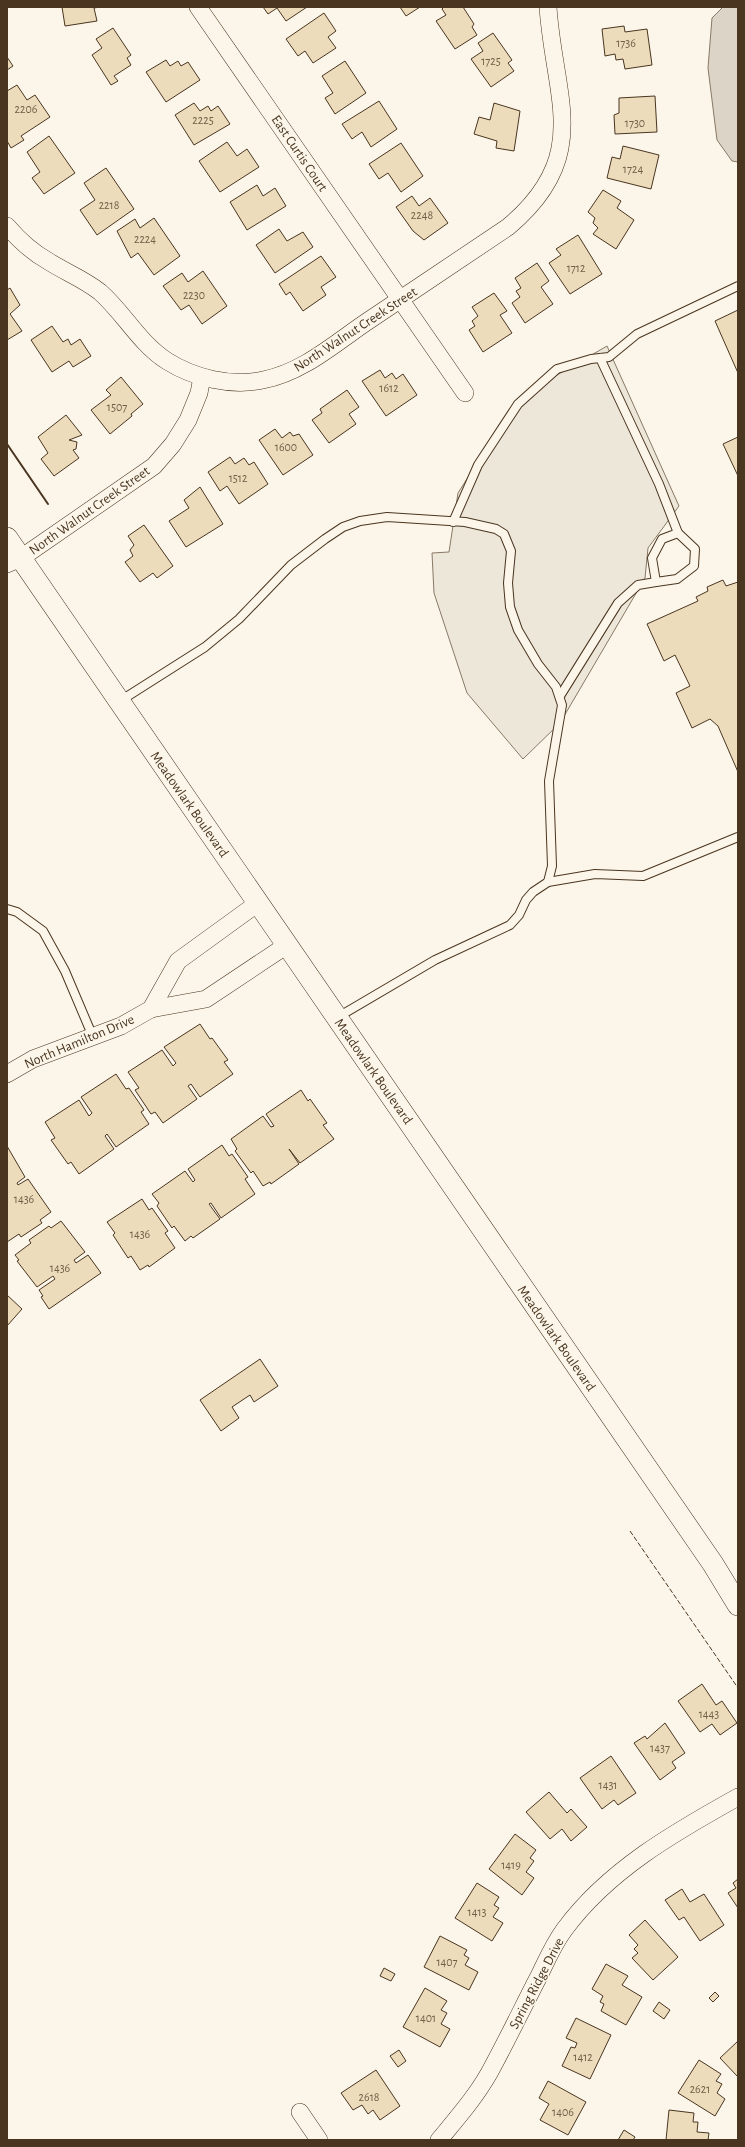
<svg xmlns="http://www.w3.org/2000/svg" width="745" height="2147" font-family="'Alegreya Sans',sans-serif">
  <style>
    .parking { fill: #ede7d9; stroke: #887966 }
    .water { fill: #dcd4c6; stroke: #887966 }
    .building { fill: #ecdcbc; stroke: #4a3520 }
    .lines { fill: none; stroke-linecap: round; stroke-linejoin: round }
    .service-casing { stroke: #4a3520; stroke-width: 10 }
    .minor-casing { stroke: #4a3520; stroke-width: 18 }
    .tertiary-casing { stroke: #4a3520; stroke-width: 22 }
    .service { stroke: #fbf6e9; stroke-width: 8 }
    .minor { stroke: #fbf6e9; stroke-width: 17 }
    .tertiary { stroke: #fbf6e9; stroke-width: 21 }
    .fence { stroke: #4a3520; stroke-width: 1; stroke-dasharray: 5 2; stroke-linecap: butt }
    .wall { stroke: #4a3520; stroke-width: 2 }
    .labels { text-anchor: middle; stroke-width: 3; stroke-linejoin: round; paint-order: stroke }
    .number-label { font-size: 12px; fill: #725f47 }
    .street-label { font-size: 14px; fill: #4a3520; stroke: #fbf6e9 }
  </style>
  <rect width="100%" height="100%" fill="#fbf6e9"/>
  <path class="parking" d="M 607,346 L 679,506 L 648,548 L 645,578 L 560,723 L 523,759 L 467,693 L 434,593 L 432,553 L 449,552 L 458,493 L 519,397 Z"/>
  <path class="water" d="M 723,7 L 738,7 L 738,162 L 732,161 L 717,140 L 708,68 L 712,18 Z"/>
  <g class="building">
    <path d="M 62,7 L 100,7 L 94,8 L 97,21 L 65,26 Z"/>
    <path d="M 263,7 L 307,7 L 286,21 L 277,8 L 268,14 Z"/>
    <path d="M 400,7 L 420,7 L 406,16 Z"/>
    <path d="M 444,7 L 463,7 L 474,24 L 472,27 L 477,35 L 455,49 L 436,21 L 446,15 L 442,9 Z"/>
    <path d="M 324,13 L 336,31 L 328,37 L 336,48 L 313,63 L 305,51 L 298,56 L 286,39 Z"/>
    <path d="M 624,26 L 625,32 L 647,29 L 652,65 L 625,69 L 623,59 L 616,60 L 615,54 L 605,56 L 602,29 Z"/>
    <path d="M 113,28 L 131,55 L 127,58 L 131,65 L 114,76 L 118,81 L 111,85 L 92,55 L 102,48 L 96,39 Z"/>
    <path d="M 493,33 L 512,60 L 508,63 L 514,71 L 491,87 L 471,59 L 483,51 L 478,43 Z"/>
    <path d="M 7,57 L 13,66 L 7,70 Z"/>
    <path d="M 166,60 L 170,66 L 178,61 L 181,66 L 188,62 L 200,80 L 166,102 L 146,72 Z"/>
    <path d="M 345,61 L 366,93 L 335,114 L 325,98 L 333,93 L 322,76 Z"/>
    <path d="M 17,85 L 27,100 L 35,95 L 50,117 L 21,136 L 24,140 L 11,148 L 7,141 L 7,91 Z"/>
    <path d="M 655,96 L 657,132 L 615,134 L 614,115 L 619,113 L 619,98 Z"/>
    <path d="M 379,101 L 397,129 L 371,147 L 362,132 L 352,139 L 342,124 Z"/>
    <path d="M 194,103 L 200,111 L 208,106 L 211,111 L 218,106 L 230,124 L 194,145 L 175,115 Z"/>
    <path d="M 494,103 L 520,111 L 514,151 L 496,148 L 497,141 L 474,134 L 479,117 L 490,120 Z"/>
    <path d="M 49,136 L 75,173 L 44,194 L 32,178 L 40,172 L 27,152 Z"/>
    <path d="M 227,142 L 237,156 L 247,149 L 259,167 L 220,192 L 199,161 Z"/>
    <path d="M 401,143 L 423,176 L 401,192 L 388,173 L 379,179 L 369,164 Z"/>
    <path d="M 623,146 L 659,155 L 651,189 L 607,178 L 612,157 L 620,159 Z"/>
    <path d="M 106,168 L 134,209 L 97,235 L 80,210 L 95,200 L 84,183 Z"/>
    <path d="M 257,185 L 263,196 L 275,188 L 286,206 L 247,230 L 230,202 Z"/>
    <path d="M 603,190 L 621,201 L 617,208 L 634,220 L 616,249 L 593,234 L 598,228 L 593,223 L 595,218 L 588,212 Z"/>
    <path d="M 412,196 L 419,206 L 430,198 L 448,223 L 424,240 L 413,231 L 396,207 Z"/>
    <path d="M 154,218 L 180,256 L 154,275 L 138,253 L 131,258 L 117,231 L 135,219 L 140,228 Z"/>
    <path d="M 279,229 L 287,241 L 303,232 L 313,247 L 275,273 L 256,245 Z"/>
    <path d="M 578,235 L 602,274 L 570,294 L 549,263 L 561,255 L 556,249 Z"/>
    <path d="M 321,256 L 336,277 L 321,287 L 326,295 L 303,311 L 290,292 L 286,295 L 279,284 Z"/>
    <path d="M 537,263 L 549,281 L 541,287 L 553,304 L 525,323 L 512,303 L 520,297 L 516,291 L 521,288 L 515,278 Z"/>
    <path d="M 203,271 L 227,306 L 202,324 L 189,305 L 181,310 L 163,286 L 182,273 L 188,282 Z"/>
    <path d="M 10,288 L 20,305 L 10,314 L 22,331 L 7,340 L 7,290 Z"/>
    <path d="M 494,293 L 507,311 L 500,315 L 512,333 L 483,352 L 469,330 L 475,326 L 472,321 L 478,316 L 472,307 Z"/>
    <path d="M 738,310 L 738,373 L 715,321 Z"/>
    <path d="M 52,326 L 63,342 L 68,339 L 71,345 L 80,339 L 91,356 L 73,367 L 69,361 L 52,372 L 31,340 Z"/>
    <path d="M 380,370 L 385,378 L 392,373 L 396,379 L 403,374 L 417,395 L 386,416 L 362,381 Z"/>
    <path d="M 121,377 L 143,404 L 131,414 L 132,416 L 110,434 L 91,410 L 111,395 L 106,390 Z"/>
    <path d="M 347,390 L 359,407 L 349,414 L 356,424 L 329,443 L 312,420 L 322,413 L 320,409 Z"/>
    <path d="M 66,415 L 82,435 L 69,440 L 77,442 L 76,449 L 73,450 L 79,458 L 54,476 L 41,459 L 48,453 L 38,437 Z"/>
    <path d="M 275,429 L 282,438 L 290,432 L 293,436 L 299,434 L 313,455 L 283,475 L 259,440 Z"/>
    <path d="M 738,437 L 738,476 L 723,444 Z"/>
    <path d="M 230,457 L 235,464 L 244,458 L 249,465 L 254,462 L 268,484 L 239,504 L 227,486 L 220,491 L 208,472 Z"/>
    <path d="M 200,487 L 223,524 L 186,547 L 169,521 L 189,508 L 184,500 Z"/>
    <path d="M 144,525 L 173,566 L 157,578 L 153,573 L 140,582 L 125,562 L 133,556 L 130,550 L 134,545 L 128,536 Z"/>
    <path d="M 723,580 L 726,586 L 738,582 L 738,772 L 718,726 L 710,719 L 692,728 L 676,693 L 690,686 L 675,655 L 664,661 L 647,624 L 698,601 L 696,597 L 708,591 L 707,587 Z"/>
    <path d="M 200,1024 L 210,1039 L 212,1038 L 228,1060 L 224,1062 L 233,1074 L 200,1097 L 191,1084 L 188,1086 L 197,1099 L 163,1123 L 155,1112 L 151,1114 L 135,1090 L 139,1088 L 128,1072 L 162,1050 L 173,1066 L 176,1063 L 164,1047 Z"/>
    <path d="M 116,1074 L 126,1089 L 129,1088 L 144,1110 L 141,1112 L 149,1124 L 116,1147 L 107,1134 L 105,1136 L 114,1149 L 79,1174 L 71,1162 L 68,1164 L 51,1140 L 55,1138 L 45,1122 L 79,1100 L 89,1116 L 92,1113 L 81,1097 Z"/>
    <path d="M 301,1090 L 308,1101 L 310,1099 L 327,1123 L 323,1125 L 334,1139 L 300,1163 L 289,1149 L 299,1164 L 271,1184 L 270,1182 L 263,1186 L 253,1171 L 251,1173 L 235,1151 L 237,1149 L 231,1139 L 263,1116 L 271,1127 L 274,1126 L 266,1114 Z"/>
    <path d="M 222,1145 L 229,1156 L 232,1154 L 248,1177 L 245,1179 L 255,1194 L 221,1218 L 211,1203 L 209,1204 L 220,1219 L 193,1238 L 191,1236 L 185,1241 L 174,1226 L 172,1228 L 157,1206 L 159,1203 L 152,1194 L 185,1171 L 193,1182 L 195,1180 L 188,1169 Z"/>
    <path d="M 7,1146 L 25,1177 L 17,1183 L 18,1185 L 28,1179 L 51,1212 L 40,1220 L 42,1223 L 21,1237 L 19,1234 L 7,1242 Z"/>
    <path d="M 142,1199 L 149,1210 L 152,1208 L 168,1231 L 165,1233 L 175,1248 L 149,1267 L 148,1265 L 140,1270 L 131,1256 L 128,1258 L 113,1235 L 115,1233 L 107,1222 Z"/>
    <path d="M 61,1221 L 85,1252 L 74,1260 L 76,1263 L 88,1255 L 101,1273 L 49,1309 L 41,1297 L 43,1296 L 39,1290 L 55,1279 L 53,1276 L 37,1287 L 17,1261 L 19,1260 L 15,1255 L 31,1243 L 29,1240 L 49,1226 L 51,1228 Z"/>
    <path d="M 7,1295 L 22,1309 L 7,1326 Z"/>
    <path d="M 260,1359 L 278,1386 L 254,1402 L 250,1395 L 232,1407 L 239,1418 L 221,1431 L 200,1400 Z"/>
    <path d="M 702,1684 L 716,1705 L 722,1701 L 737,1723 L 720,1735 L 712,1724 L 700,1732 L 678,1701 Z"/>
    <path d="M 665,1723 L 685,1753 L 672,1762 L 676,1768 L 660,1780 L 634,1743 L 645,1736 L 647,1739 Z"/>
    <path d="M 611,1756 L 636,1793 L 618,1805 L 614,1800 L 602,1809 L 580,1778 Z"/>
    <path d="M 549,1792 L 567,1813 L 571,1809 L 587,1827 L 571,1841 L 562,1829 L 550,1839 L 526,1812 Z"/>
    <path d="M 515,1834 L 536,1850 L 530,1858 L 534,1861 L 526,1872 L 534,1878 L 522,1895 L 489,1869 Z"/>
    <path d="M 738,1879 L 738,1908 L 728,1893 L 736,1888 L 733,1883 Z"/>
    <path d="M 477,1883 L 499,1897 L 494,1905 L 499,1908 L 493,1917 L 503,1923 L 492,1941 L 455,1918 Z"/>
    <path d="M 682,1889 L 690,1902 L 704,1894 L 724,1925 L 700,1941 L 684,1917 L 679,1920 L 665,1900 Z"/>
    <path d="M 645,1920 L 678,1957 L 653,1980 L 632,1958 L 638,1953 L 634,1949 L 638,1945 L 629,1935 Z"/>
    <path d="M 440,1936 L 467,1950 L 464,1955 L 469,1958 L 465,1965 L 478,1972 L 469,1990 L 424,1967 Z"/>
    <path d="M 606,1964 L 628,1976 L 622,1985 L 642,1997 L 626,2025 L 601,2011 L 604,2004 L 600,2002 L 603,1996 L 592,1989 Z"/>
    <path d="M 384,1968 L 395,1974 L 391,1981 L 380,1976 Z"/>
    <path d="M 425,1988 L 447,2001 L 441,2010 L 447,2013 L 441,2024 L 450,2029 L 440,2047 L 403,2027 Z"/>
    <path d="M 715,1992 L 719,1996 L 713,2002 L 709,1998 Z"/>
    <path d="M 659,2002 L 670,2010 L 664,2019 L 653,2011 Z"/>
    <path d="M 576,2018 L 611,2035 L 590,2079 L 562,2066 L 571,2047 L 575,2048 L 577,2043 L 566,2038 Z"/>
    <path d="M 738,2041 L 738,2077 L 720,2058 Z"/>
    <path d="M 399,2050 L 406,2061 L 398,2067 L 390,2056 Z"/>
    <path d="M 699,2060 L 721,2074 L 716,2081 L 722,2084 L 717,2093 L 725,2099 L 715,2116 L 678,2093 Z"/>
    <path d="M 376,2070 L 400,2106 L 380,2120 L 373,2110 L 368,2114 L 362,2105 L 353,2110 L 341,2093 Z"/>
    <path d="M 548,2081 L 586,2102 L 568,2135 L 540,2120 L 549,2104 L 539,2098 Z"/>
    <path d="M 669,2110 L 694,2113 L 693,2122 L 698,2122 L 697,2132 L 709,2133 L 708,2140 L 666,2140 Z"/>
    <path d="M 624,2130 L 635,2137 L 633,2140 L 618,2140 Z"/>
  </g>
  <g class="lines">
    <defs>
      <g id="service">
        <path d="M 453,522 L 478,465 L 518,404 L 557,369 L 591,359 L 609,357 L 637,334 L 738,286"/>
        <path d="M 656,582 L 677,579 L 694,566 L 695,549 L 678,533"/>
        <path d="M 560,696 L 618,603 L 638,585 L 656,582 L 652,558 L 662,539 L 678,533 L 659,484 L 600,358"/>
        <path d="M 120,701 L 205,647 L 239,619 L 291,565 L 325,539 L 343,527 L 360,521 L 387,517 L 465,522 L 496,529 L 504,534 L 511,551 L 508,583 L 510,607 L 518,630 L 538,664 L 556,687 L 562,705 L 549,781 L 552,866 L 548,882 L 533,892 L 526,900 L 519,915 L 510,925 L 435,960 L 338,1017"/>
        <path d="M 548,882 L 595,874 L 643,876 L 738,837"/>
        <path d="M 7,909 L 17,912 L 43,931 L 65,971 L 93,1037"/>
      </g>
      <g id="minor">
        <path d="M 198,7 L 465,393"/>
        <path d="M 7,226 C 19,240 32,252 48,261 C 65,272 84,279 100,292 C 124,313 139,343 167,361 C 194,378 231,387 263,380 C 301,373 333,345 365,323 C 413,291 460,259 508,227 C 593,156 554,98 548,7"/>
        <path d="M 7,564 L 21,558 L 154,466 L 173,444 L 188,420 L 199,393 L 202,377"/>
        <path d="M 151,1009 L 178,961 L 258,903"/>
        <path d="M 7,1074 L 33,1059 L 121,1026 L 151,1009 L 206,999 L 287,945"/>
        <path d="M 300,2112 L 319,2140"/>
        <path d="M 439,2140 C 459,2116 480,2092 494,2064 C 509,2036 523,2007 538,1978 C 546,1962 553,1945 564,1930 C 608,1870 675,1832 738,1797"/>
      </g>
      <path id="tertiary" d="M 7,538 L 713,1564 L 738,1605"/>
    </defs>
    <use href="#service" class="service-casing"/>
    <use href="#minor" class="minor-casing"/>
    <use href="#tertiary" class="tertiary-casing"/>
    <use href="#service" class="service"/>
    <use href="#minor" class="minor"/>
    <use href="#tertiary" class="tertiary"/>
    <path class="fence" d="M 630,1531 L 738,1688"/>
    <path class="wall" d="M 7,444 L 48,504"/>
  </g>
  <g class="labels">
    <g class="number-label">
      <text x="626" y="47">1736</text>
      <text x="491" y="65">1725</text>
      <text x="26" y="113">2206</text>
      <text x="203" y="124">2225</text>
      <text x="635" y="127">1730</text>
      <text x="633" y="173">1724</text>
      <text x="109" y="209">2218</text>
      <text x="422" y="219">2248</text>
      <text x="145" y="243">2224</text>
      <text x="576" y="272">1712</text>
      <text x="194" y="299">2230</text>
      <text x="389" y="392">1612</text>
      <text x="117" y="411">1507</text>
      <text x="286" y="451">1600</text>
      <text x="238" y="482">1512</text>
      <text x="24" y="1203">1436</text>
      <text x="140" y="1238">1436</text>
      <text x="60" y="1272">1436</text>
      <text x="709" y="1718">1443</text>
      <text x="660" y="1752">1437</text>
      <text x="608" y="1789">1431</text>
      <text x="511" y="1869">1419</text>
      <text x="477" y="1916">1413</text>
      <text x="447" y="1966">1407</text>
      <text x="426" y="2022">1401</text>
      <text x="583" y="2061">1412</text>
      <text x="700" y="2093">2621</text>
      <text x="369" y="2101">2618</text>
      <text x="563" y="2116">1406</text>
    </g>
    <g class="street-label">
      <text transform="translate(300 153) rotate(56)" y="5">East Curtis Court</text>
      <text transform="translate(355 329) rotate(-33)" y="5">North Walnut Creek Street</text>
      <text transform="translate(89 510) rotate(-35)" y="5">North Walnut Creek Street</text>
      <text transform="translate(190 804) rotate(55)" y="5">Meadowlark Boulevard</text>
      <text transform="translate(79 1041) rotate(-23)" y="5">North Hamilton Drive</text>
      <text transform="translate(374 1071) rotate(55)" y="5">Meadowlark Boulevard</text>
      <text transform="translate(557 1338) rotate(55)" y="5">Meadowlark Boulevard</text>
      <text transform="translate(536 1983) rotate(-62)" y="5">Spring Ridge Drive</text>
    </g>
  </g>
  <rect width="745" height="2147" fill="none" stroke="#4a3520" stroke-width="16"/>
</svg>
